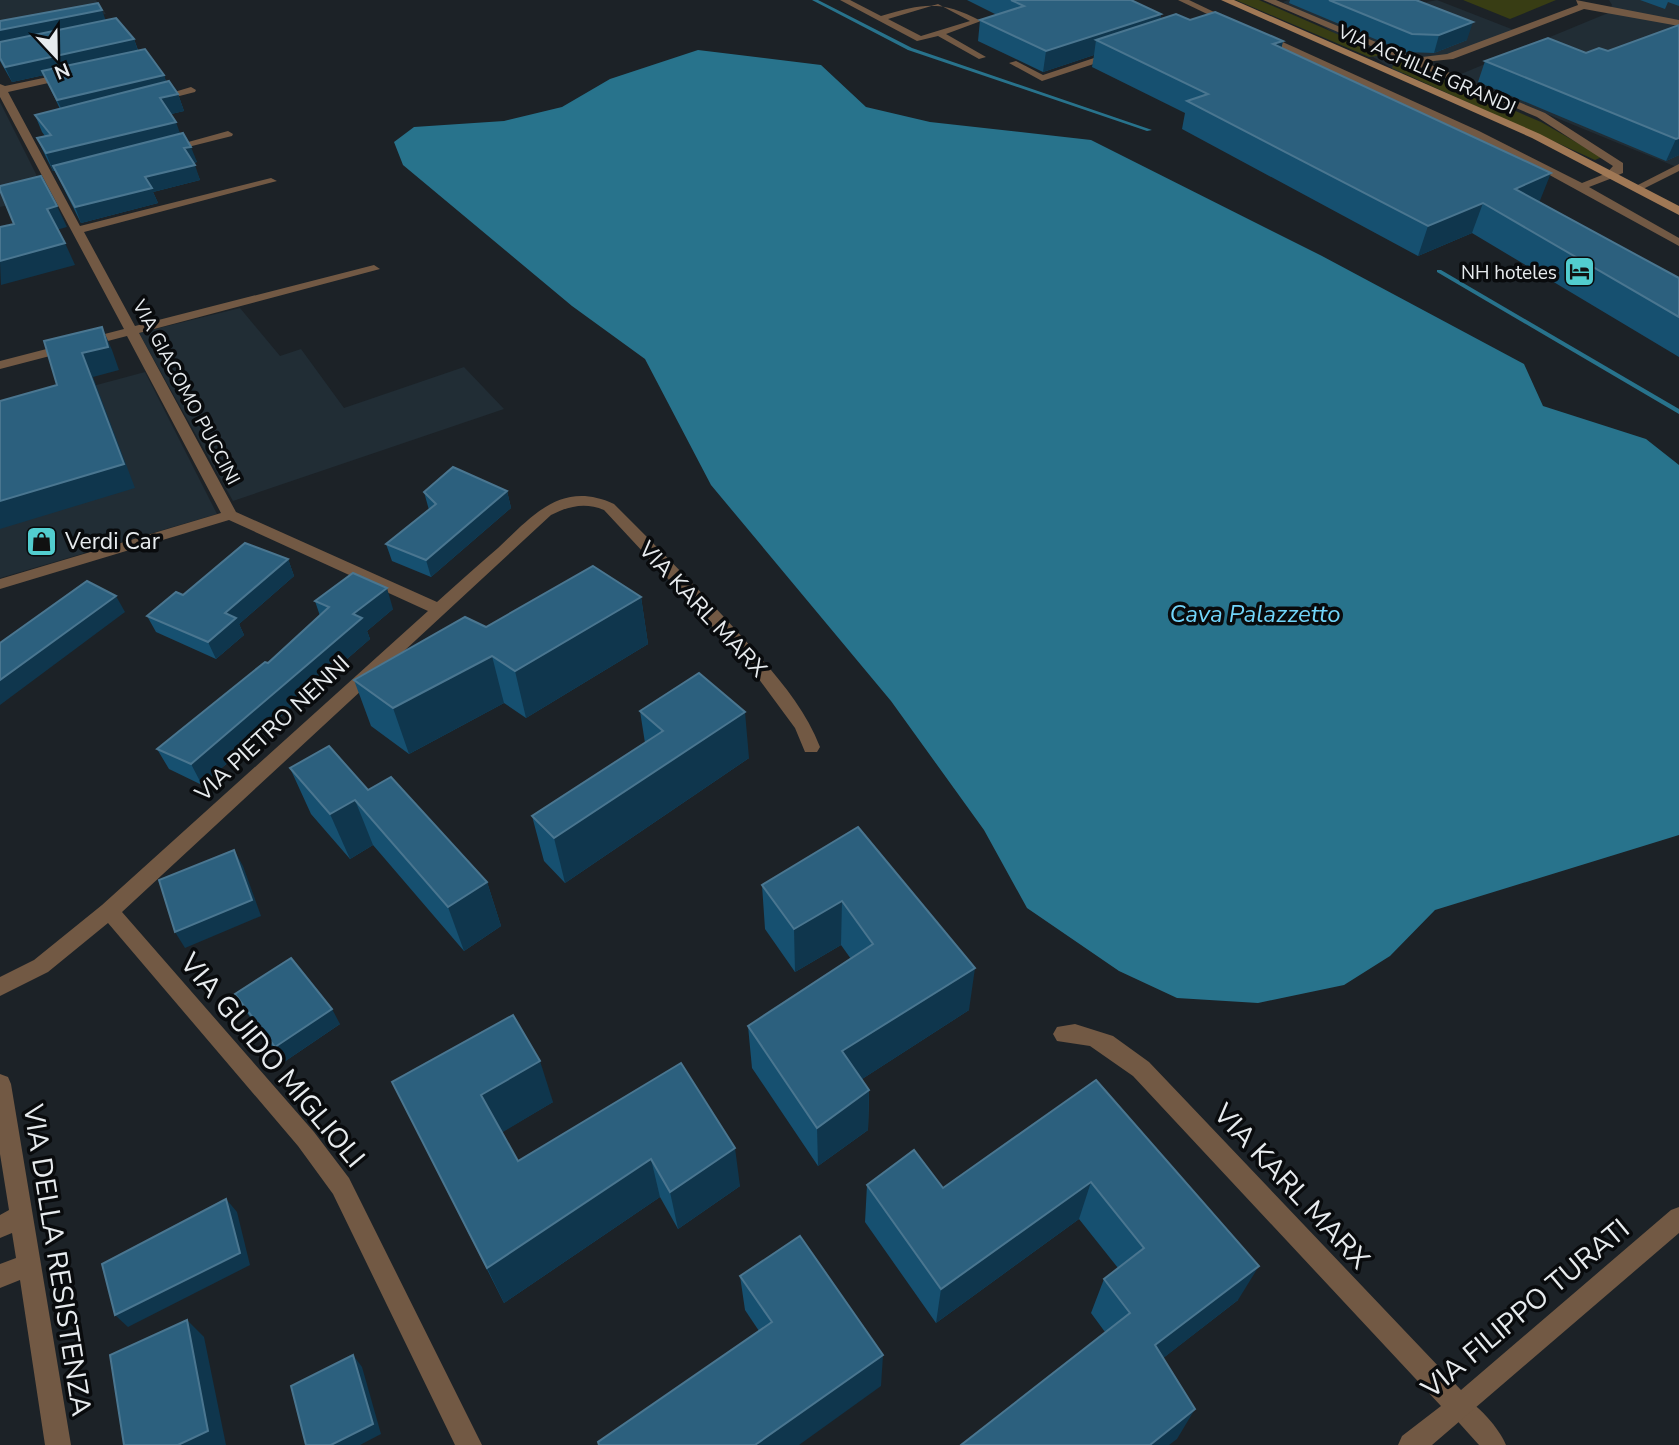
<svg xmlns="http://www.w3.org/2000/svg" width="1679" height="1445" font-family="'Nunito Sans',sans-serif">
  <style>
    .built { fill: #212d35 }
    .green { fill: #383d14 }
    .water { fill: #28738c }
    .lines { fill: none; stroke-linecap: round; stroke-linejoin: round }
    .stream { fill: #28738c; fill-rule: evenodd }
    .lane { fill: #725944; fill-rule: evenodd }
    .street { fill: #725944; fill-rule: evenodd }
    .secondary { fill: #a07855; fill-rule: evenodd }
    .wall { fill: #165070 }
    .shaded-wall { fill: #0f364d }
    .building { fill: #2c607e; stroke: #4a7690; stroke-width: 2 }
    .labels { text-anchor: middle; stroke-width: 7; stroke-linejoin: round; paint-order: stroke }
    .far-street-label { font-size: 19px; fill: #e7ebee; stroke: #090b0d }
    .far-poi-label { font-size: 19px; fill: #e7ebee; stroke: #090b0d; text-anchor: end }
    .poi-label { font-size: 23px; fill: #e7ebee; stroke: #090b0d; text-anchor: start }
    .street-label { font-size: 23px; fill: #e7ebee; stroke: #090b0d }
    .water-label { font-size: 24px; font-style: italic; fill: #72d5fa; stroke: #090b0d }
    .near-street-label { font-size: 28px; fill: #e7ebee; stroke: #090b0d }
  </style>
  <rect width="100%" height="100%" fill="#1c2227"/>
  <g class="built">
    <path d="M 0,0 L 96,0 L 106,14 L 0,34 Z"/>
    <path d="M 1288,0 L 1398,0 L 1411,5 L 1437,0 L 1514,30 L 1401,74 L 1283,2 Z"/>
    <path d="M 1609,0 L 1679,0 L 1679,168 L 1537,110 L 1468,80 L 1461,74 L 1608,13 L 1612,5 Z"/>
    <path d="M 0,102 L 47,196 L 0,207 Z"/>
    <path d="M 240,308 L 280,356 L 301,349 L 344,408 L 464,367 L 504,409 L 233,501 L 139,333 Z"/>
    <path d="M 145,372 L 217,514 L 0,578 L 0,411 Z"/>
  </g>
  <g class="green">
    <path d="M 1236,0 L 1259,0 L 1385,55 L 1369,57 Z"/>
    <path d="M 1463,0 L 1556,0 L 1510,19 Z"/>
    <path d="M 1402,62 L 1541,122 L 1602,157 L 1595,160 L 1392,68 L 1394,63 Z"/>
  </g>
  <path class="water" d="M 698,50 L 821,65 L 866,107 L 930,122 L 1091,140 L 1322,256 L 1524,364 L 1543,406 L 1646,439 L 1679,465 L 1679,835 L 1435,910 L 1390,956 L 1344,985 L 1258,1003 L 1177,998 L 1119,971 L 1027,908 L 984,830 L 891,701 L 711,485 L 645,359 L 572,306 L 403,165 L 394,142 L 414,127 L 504,121 L 562,107 L 610,79 Z"/>
  <g class="lines">
    <g class="stream">
      <path d="M 812,0 L 818,0 L 912,48 L 1152,130 L 1147,131 L 908,50 Z"/>
      <path d="M 1437,270 L 1441,270 L 1679,409 L 1679,414 L 1437,272 Z"/>
    </g>
    <g class="lane">
      <path d="M 840,0 L 850,0 L 881,16 C 925,3 941,0 981,21 L 946,34 L 986,57 L 979,59 L 938,36 L 917,41 ZM 938,4 L 970,21 L 921,36 L 888,19 Z"/>
      <path d="M 1178,0 L 1189,0 L 1235,22 L 1228,24 Z"/>
      <path d="M 1261,35 L 1267,35 L 1479,131 L 1582,183 L 1607,173 L 1615,173 L 1615,177 L 1589,187 L 1679,238 L 1679,246 L 1524,161 L 1261,39 Z"/>
      <path d="M 1112,52 L 1116,55 L 1115,57 L 1042,81 L 1009,63 L 1016,61 L 1043,75 Z"/>
      <path d="M 1679,164 L 1679,171 L 1641,190 L 1632,188 Z"/>
      <path d="M 1460,1396 C 1477,1403 1499,1428 1506,1445 L 1479,1445 L 1452,1415 L 1449,1407 L 1452,1399 Z"/>
    </g>
    <g class="street">
      <path d="M 1263,0 L 1276,0 L 1414,58 L 1447,54 L 1578,5 L 1576,0 L 1679,20 L 1679,26 L 1584,9 L 1453,59 L 1424,62 L 1545,113 L 1623,163 L 1623,173 L 1611,178 L 1605,175 L 1613,166 L 1537,117 Z"/>
      <path d="M 67,73 L 71,74 L 71,78 L 8,92 L 80,226 L 271,178 L 277,181 L 84,232 L 135,326 L 374,265 L 380,269 L 139,333 L 236,512 L 437,602 C 457,584 477,566 498,548 C 533,515 562,480 614,504 C 658,548 702,592 744,639 C 773,672 804,705 820,747 L 817,752 L 805,752 L 795,728 L 750,667 L 604,510 C 585,502 569,506 551,515 L 122,912 L 314,1132 L 349,1178 L 482,1445 L 455,1445 L 333,1194 L 298,1146 L 108,923 L 48,972 L 0,996 L 0,977 L 34,960 L 102,905 L 428,611 L 229,520 L 0,589 L 0,579 L 221,513 L 127,336 L 0,369 L 0,361 L 124,329 L 0,97 L 0,84 L 5,86 Z"/>
      <path d="M 191,87 L 196,90 L 195,92 L 156,102 L 151,99 Z"/>
      <path d="M 228,131 L 233,134 L 232,136 L 168,152 L 163,149 Z"/>
      <path d="M 1075,1024 L 1113,1036 L 1149,1062 L 1461,1390 L 1671,1210 L 1679,1207 L 1679,1233 L 1432,1445 L 1398,1445 L 1402,1436 L 1441,1406 L 1133,1076 L 1090,1046 L 1057,1041 L 1053,1034 L 1057,1027 Z"/>
      <path d="M 0,1074 L 8,1077 L 11,1084 L 71,1445 L 45,1445 L 20,1280 L 0,1288 L 0,1264 L 16,1258 L 12,1233 L 0,1238 L 0,1215 L 9,1210 L 0,1154 Z"/>
    </g>
    <path class="secondary" d="M 1221,0 L 1234,0 L 1540,134 L 1679,206 L 1679,215 L 1532,138 Z"/>
  </g>
  <g class="wall">
    <path d="M 967,0 L 1131,0 L 1161,14 L 1160,19 L 1190,20 L 1283,41 L 1281,48 L 1540,202 L 1679,278 L 1679,357 L 1472,233 L 1418,256 L 1182,129 L 1185,113 L 1092,67 L 1094,55 L 1043,72 L 978,41 L 980,20 L 997,15 Z"/>
    <path d="M 1290,0 L 1416,0 L 1467,40 L 1434,53 L 1406,52 L 1289,3 Z"/>
    <path d="M 1640,0 L 1679,0 L 1679,6 L 1668,2 L 1665,9 Z"/>
    <path d="M 106,20 L 134,39 L 138,50 L 164,75 L 166,82 L 178,94 L 184,111 L 171,114 L 180,134 L 197,162 L 193,163 L 200,180 L 153,192 L 158,203 L 81,223 L 55,171 L 53,171 L 45,155 L 37,138 L 45,136 L 42,132 L 35,115 L 60,109 L 44,75 L 12,82 L 0,61 L 0,21 Z"/>
    <path d="M 1679,25 L 1679,155 L 1666,161 L 1478,82 L 1485,61 L 1608,51 Z"/>
    <path d="M 507,491 L 511,508 L 431,577 L 392,561 L 386,544 L 429,510 L 424,492 Z"/>
    <path d="M 288,559 L 294,576 L 239,624 L 244,635 L 216,659 L 156,632 L 147,616 L 183,595 Z"/>
    <path d="M 641,597 L 648,644 L 526,718 L 504,703 L 409,754 L 371,726 L 354,680 L 486,627 Z"/>
    <path d="M 315,601 L 393,609 L 367,631 L 370,639 L 202,785 L 169,769 L 157,749 L 268,663 L 320,616 Z"/>
    <path d="M 640,711 L 749,758 L 565,883 L 544,861 L 532,816 L 645,743 Z"/>
    <path d="M 290,768 L 368,790 L 487,882 L 501,926 L 464,951 L 373,845 L 350,859 L 311,814 Z"/>
    <path d="M 858,827 L 969,1010 L 862,1079 L 869,1090 L 868,1130 L 818,1166 L 752,1068 L 748,1026 L 851,959 L 841,945 L 795,972 L 765,929 L 762,885 Z"/>
    <path d="M 235,994 L 340,1024 L 284,1062 L 244,1009 Z"/>
    <path d="M 681,1063 L 740,1186 L 678,1229 L 660,1197 L 504,1303 L 392,1082 L 553,1102 L 502,1132 L 518,1161 Z"/>
    <path d="M 1096,1080 L 1238,1300 L 1163,1358 L 1177,1439 L 1105,1332 L 1091,1313 L 1104,1279 L 1118,1268 L 1079,1219 L 936,1323 L 865,1222 L 867,1185 L 943,1188 Z"/>
    <path d="M 740,1276 L 881,1386 L 759,1331 L 745,1310 Z"/>
  </g>
  <g class="shaded-wall">
    <path d="M 102,10 L 107,24 L 0,46 L 0,30 Z"/>
    <path d="M 1161,14 L 1158,34 L 1096,40 L 1094,55 L 1043,72 L 1046,51 Z"/>
    <path d="M 1473,22 L 1467,40 L 1434,53 L 1439,35 Z"/>
    <path d="M 134,39 L 139,54 L 12,82 L 5,67 Z"/>
    <path d="M 1283,41 L 1277,69 L 1273,44 Z"/>
    <path d="M 164,75 L 169,90 L 64,114 L 57,100 Z"/>
    <path d="M 178,94 L 184,111 L 167,115 L 160,98 Z"/>
    <path d="M 176,122 L 182,139 L 53,171 L 46,153 Z"/>
    <path d="M 1679,138 L 1679,155 L 1666,161 L 1676,139 Z"/>
    <path d="M 191,147 L 197,162 L 190,163 L 184,148 Z"/>
    <path d="M 195,165 L 200,180 L 153,192 L 158,203 L 81,223 L 75,207 L 145,177 Z"/>
    <path d="M 1551,173 L 1539,203 L 1515,189 Z"/>
    <path d="M 1483,203 L 1472,233 L 1418,256 L 1428,226 Z"/>
    <path d="M 57,206 L 67,227 L 56,230 L 47,209 Z"/>
    <path d="M 65,243 L 75,265 L 1,285 L 0,261 Z"/>
    <path d="M 102,327 L 112,350 L 119,370 L 93,377 L 135,488 L 0,529 L 0,501 L 82,353 Z"/>
    <path d="M 507,491 L 511,508 L 431,577 L 426,560 Z"/>
    <path d="M 288,559 L 294,576 L 239,624 L 244,635 L 216,659 L 208,642 L 225,613 Z"/>
    <path d="M 387,588 L 393,609 L 367,631 L 370,639 L 202,785 L 191,764 L 353,614 Z"/>
    <path d="M 116,596 L 125,612 L 0,705 L 0,680 Z"/>
    <path d="M 641,597 L 648,644 L 526,718 L 515,671 Z"/>
    <path d="M 492,656 L 504,703 L 409,754 L 393,708 Z"/>
    <path d="M 745,712 L 749,758 L 565,883 L 554,838 Z"/>
    <path d="M 355,800 L 373,845 L 350,859 L 330,814 Z"/>
    <path d="M 234,850 L 243,866 L 261,916 L 185,948 L 175,932 Z"/>
    <path d="M 487,882 L 501,926 L 464,951 L 448,907 Z"/>
    <path d="M 842,901 L 841,945 L 795,972 L 794,929 Z"/>
    <path d="M 975,968 L 969,1010 L 842,1092 L 842,1051 Z"/>
    <path d="M 332,1009 L 340,1024 L 284,1062 L 275,1047 Z"/>
    <path d="M 540,1061 L 553,1102 L 498,1135 L 481,1095 Z"/>
    <path d="M 869,1090 L 868,1130 L 818,1166 L 817,1128 Z"/>
    <path d="M 735,1148 L 740,1186 L 678,1229 L 670,1192 Z"/>
    <path d="M 651,1159 L 660,1197 L 504,1303 L 487,1268 Z"/>
    <path d="M 1091,1182 L 1079,1219 L 936,1323 L 941,1289 Z"/>
    <path d="M 226,1199 L 237,1212 L 250,1265 L 128,1327 L 115,1315 Z"/>
    <path d="M 1259,1266 L 1238,1300 L 1139,1377 L 1155,1345 Z"/>
    <path d="M 187,1320 L 204,1337 L 226,1445 L 178,1445 Z"/>
    <path d="M 353,1355 L 362,1367 L 381,1434 L 360,1445 L 331,1445 Z"/>
    <path d="M 883,1355 L 881,1386 L 799,1445 L 755,1445 Z"/>
    <path d="M 1195,1409 L 1177,1439 L 1169,1445 L 1150,1445 Z"/>
  </g>
  <g class="building">
    <path d="M 1011,0 L 1131,0 L 1161,14 L 1046,51 L 980,20 L 1024,6 Z"/>
    <path d="M 1329,0 L 1416,0 L 1473,22 L 1439,35 L 1412,34 Z"/>
    <path d="M 98,3 L 102,10 L 0,30 L 0,21 Z"/>
    <path d="M 1215,12 L 1283,41 L 1273,44 L 1551,173 L 1515,189 L 1679,278 L 1679,317 L 1483,203 L 1428,226 L 1187,101 L 1208,94 L 1096,40 L 1176,14 L 1190,20 Z"/>
    <path d="M 116,18 L 134,39 L 5,67 L 0,58 L 0,42 Z"/>
    <path d="M 1679,25 L 1679,138 L 1676,139 L 1485,61 L 1548,38 L 1586,53 L 1599,48 L 1608,51 Z"/>
    <path d="M 145,49 L 164,75 L 57,100 L 42,71 Z"/>
    <path d="M 169,81 L 178,94 L 160,98 L 176,122 L 46,153 L 37,138 L 51,135 L 35,115 Z"/>
    <path d="M 183,133 L 191,147 L 184,148 L 195,165 L 145,177 L 152,188 L 75,207 L 53,166 Z"/>
    <path d="M 41,176 L 57,206 L 47,209 L 65,243 L 0,261 L 0,227 L 14,224 L 0,190 L 0,186 Z"/>
    <path d="M 102,327 L 108,347 L 82,353 L 124,464 L 0,501 L 0,401 L 57,385 L 44,341 Z"/>
    <path d="M 453,467 L 507,491 L 426,560 L 386,544 L 436,504 L 424,492 Z"/>
    <path d="M 245,543 L 288,559 L 225,613 L 236,618 L 208,642 L 147,616 L 176,592 L 183,595 Z"/>
    <path d="M 593,566 L 641,597 L 515,671 L 492,656 L 393,708 L 354,680 L 465,617 L 486,627 Z"/>
    <path d="M 353,573 L 387,588 L 353,614 L 362,618 L 191,764 L 157,749 L 265,662 L 268,663 L 329,607 L 315,601 Z"/>
    <path d="M 87,581 L 116,596 L 0,680 L 0,643 Z"/>
    <path d="M 699,673 L 745,712 L 554,838 L 532,816 L 663,731 L 640,711 Z"/>
    <path d="M 329,746 L 368,790 L 391,777 L 487,882 L 448,907 L 355,800 L 330,814 L 290,768 Z"/>
    <path d="M 858,827 L 975,968 L 842,1051 L 869,1090 L 817,1128 L 748,1026 L 873,944 L 842,901 L 794,929 L 762,885 Z"/>
    <path d="M 234,850 L 252,900 L 175,932 L 159,880 Z"/>
    <path d="M 291,958 L 332,1009 L 275,1047 L 235,994 Z"/>
    <path d="M 513,1015 L 540,1061 L 481,1095 L 518,1161 L 681,1063 L 735,1148 L 670,1192 L 651,1159 L 487,1268 L 392,1082 Z"/>
    <path d="M 1096,1080 L 1259,1266 L 1155,1345 L 1195,1409 L 1150,1445 L 961,1445 L 1130,1313 L 1104,1279 L 1144,1248 L 1091,1182 L 941,1289 L 867,1185 L 914,1150 L 943,1188 Z"/>
    <path d="M 226,1199 L 240,1253 L 115,1315 L 102,1264 Z"/>
    <path d="M 800,1236 L 883,1355 L 755,1445 L 599,1445 L 598,1442 L 772,1322 L 740,1276 Z"/>
    <path d="M 187,1320 L 208,1431 L 178,1445 L 124,1445 L 110,1355 Z"/>
    <path d="M 353,1355 L 373,1424 L 331,1445 L 306,1445 L 291,1386 Z"/>
  </g>
  <defs>
    <symbol id="hotel-square" viewBox="-11 -11 22 22"><rect x="-9" y="-9" width="18" height="18" rx="4" fill="#52cdcf" stroke="#090b0d"/><path d="M-6-4.5h1.5V1H6V5H4.5V3h-9V5H-6ZM-4 0a1.8 1.8 0 1 1 3.6 0ZM.5 0V-2.5h3Q6-2.5 6 0Z" fill="#111"/></symbol>
    <symbol id="shop-square" viewBox="-11 -11 22 22"><rect x="-9" y="-9" width="18" height="18" rx="4" fill="#52cdcf" stroke="#090b0d"/><path d="M-5-2.5h2.3a2.7 3.5 0 0 1 5.4 0H5L5.5 6h-11ZM-1.5-2.5h3a1.5 2.3 0 0 0-3 0Z" fill="#111"/></symbol>
  </defs>
  <g fill-rule="evenodd">
    <use href="#hotel-square" x="1562" y="254" width="35" height="35"/>
    <use href="#shop-square" x="24" y="524" width="35" height="35"/>
  </g>
  <g class="labels">
    <g class="far-street-label">
      <text transform="translate(1427 69) rotate(24)" y="7">VIA ACHILLE GRANDI</text>
      <text transform="translate(187 392) rotate(62)" y="7">VIA GIACOMO PUCCINI</text>
    </g>
    <g class="far-poi-label">
      <text x="1557" y="279">NH hoteles</text>
    </g>
    <g class="poi-label">
      <text x="65" y="549">Verdi Car</text>
    </g>
    <g class="street-label">
      <text transform="translate(703 609) rotate(47)" y="8">VIA KARL MARX</text>
      <text transform="translate(272 728) rotate(-43)" y="8">VIA PIETRO NENNI</text>
    </g>
    <g class="water-label">
      <text x="1255" y="622">Cava Palazzetto</text>
    </g>
    <g class="near-street-label">
      <text transform="translate(273 1060) rotate(50)" y="10">VIA GUIDO MIGLIOLI</text>
      <text transform="translate(1292 1186) rotate(47)" y="10">VIA KARL MARX</text>
      <text transform="translate(58 1260) rotate(81)" y="10">VIA DELLA RESISTENZA</text>
      <text transform="translate(1525 1308) rotate(-40)" y="10">VIA FILIPPO TURATI</text>
    </g>
  </g>
  <g transform="translate(56 56) rotate(158)" stroke="#090b0d" stroke-width="5" paint-order="stroke">
  <path d="M0-5L12 26L0 18L-12 26Z" fill="#e7ebee"/>
  <text y="-10" font-size="19" font-weight="bold" text-anchor="middle" fill="#e7ebee">N</text>
  </g>
</svg>
